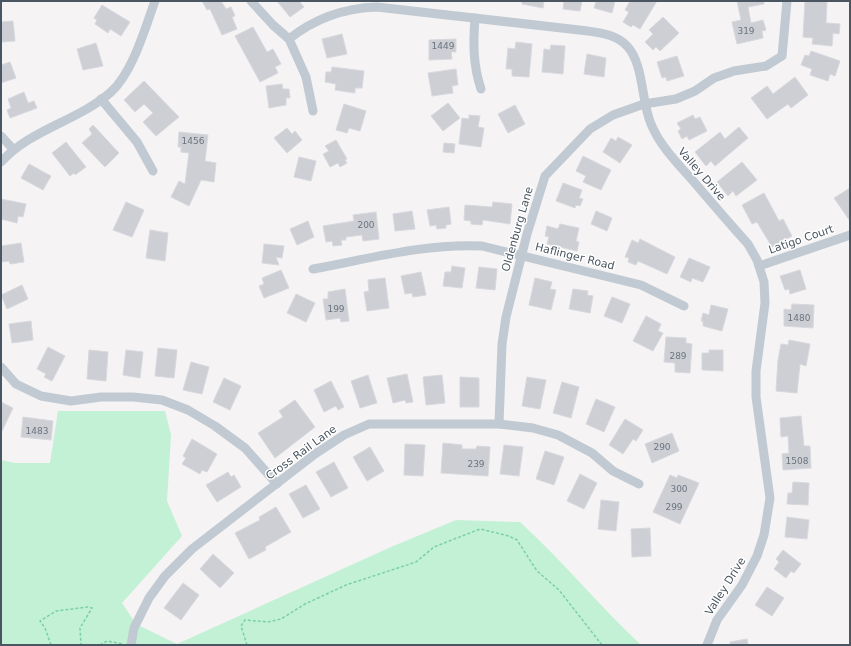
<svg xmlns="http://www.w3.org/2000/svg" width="851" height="646" font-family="'DejaVu Sans',sans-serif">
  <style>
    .green { fill: #c3f1d5 }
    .building { fill: #cdcfd5; stroke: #d7d9de }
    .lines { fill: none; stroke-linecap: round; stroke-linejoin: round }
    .path { stroke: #7ad0a6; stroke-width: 1.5; stroke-dasharray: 3 2; stroke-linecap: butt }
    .street { stroke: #c1cad2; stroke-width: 9 }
    .labels { text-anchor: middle; stroke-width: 3; stroke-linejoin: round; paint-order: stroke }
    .number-label { font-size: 9px; fill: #6b747e }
    .street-label { font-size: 11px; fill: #4a5661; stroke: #fff }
  </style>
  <rect width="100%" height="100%" fill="#f5f3f3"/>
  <path class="green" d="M 58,411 L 165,411 L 171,435 L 167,501 L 182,536 L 122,603 L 136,624 L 177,644 L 391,547 L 456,520 L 520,522 C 563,561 599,606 641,645 L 1,645 L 1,460 L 15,463 L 50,463 Z"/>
  <g class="building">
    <path d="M 202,1 L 221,1 L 226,9 L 231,7 L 235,16 L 232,17 L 237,29 L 222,35 L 210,9 L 207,10 Z"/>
    <path d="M 277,1 L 299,1 L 304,7 L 290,17 Z"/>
    <path d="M 522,1 L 544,1 L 543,8 L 522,4 Z"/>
    <path d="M 564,1 L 582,1 L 580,11 L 563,9 Z"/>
    <path d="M 596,1 L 615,1 L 612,13 L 594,8 Z"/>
    <path d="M 630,1 L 657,1 L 640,29 L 633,25 L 631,27 L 623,22 L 629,12 L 625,10 Z"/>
    <path d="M 737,1 L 764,1 L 764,4 L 748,7 L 751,23 L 763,20 L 766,30 L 762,31 L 763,38 L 737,44 L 732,22 L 741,20 Z"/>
    <path d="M 805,1 L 827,1 L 826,23 L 840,24 L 839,34 L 833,33 L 832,46 L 812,44 L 813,38 L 803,37 Z"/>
    <path d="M 102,5 L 130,22 L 121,36 L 110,29 L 108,33 L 95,24 L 97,20 L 94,18 Z"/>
    <path d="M 663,17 L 679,33 L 660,51 L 656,47 L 653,50 L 645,42 L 653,34 L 649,30 Z"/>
    <path d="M 13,21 L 15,41 L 1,42 L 1,22 Z"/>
    <path d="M 253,27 L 267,52 L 273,49 L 281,64 L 275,67 L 278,73 L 260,82 L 235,36 Z"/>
    <path d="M 342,34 L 347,54 L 327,58 L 322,39 Z"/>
    <path d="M 456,39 L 456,52 L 451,52 L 452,59 L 429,60 L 429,40 Z"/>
    <path d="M 516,42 L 532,44 L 529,77 L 512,76 L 512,69 L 506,69 L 508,48 L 515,49 Z"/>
    <path d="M 96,43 L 103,66 L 83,70 L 77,49 Z"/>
    <path d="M 551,45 L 565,46 L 563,74 L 542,72 L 544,49 L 550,50 Z"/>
    <path d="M 811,51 L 840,61 L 835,76 L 830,74 L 828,81 L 810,75 L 812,69 L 801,65 L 805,55 L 809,56 Z"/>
    <path d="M 587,54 L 606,58 L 604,77 L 584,74 Z"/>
    <path d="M 677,56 L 684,76 L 667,81 L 666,77 L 662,78 L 657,62 Z"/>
    <path d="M 10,62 L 16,78 L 1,83 L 1,65 Z"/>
    <path d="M 332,67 L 364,71 L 362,88 L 355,88 L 355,93 L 335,90 L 336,84 L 325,82 L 326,72 L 331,72 Z"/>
    <path d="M 456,69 L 458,85 L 452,86 L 453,93 L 432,96 L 428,73 Z"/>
    <path d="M 795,77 L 808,95 L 791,108 L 788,104 L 767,119 L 751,98 L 767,86 L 773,94 Z"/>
    <path d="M 144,81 L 179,117 L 156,136 L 143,122 L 153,113 L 144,104 L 135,112 L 124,100 Z"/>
    <path d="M 282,84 L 283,89 L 289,89 L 290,98 L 286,98 L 286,105 L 269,108 L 266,86 Z"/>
    <path d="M 24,92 L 28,103 L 34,101 L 37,108 L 10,118 L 7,110 L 11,108 L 8,99 Z"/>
    <path d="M 448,103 L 460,118 L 443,131 L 431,116 Z"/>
    <path d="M 344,104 L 366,111 L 360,131 L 349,128 L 347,133 L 336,130 Z"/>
    <path d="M 515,105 L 525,124 L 508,133 L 498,114 Z"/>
    <path d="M 469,115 L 480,116 L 478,127 L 484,128 L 481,147 L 459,144 L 462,118 L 469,119 Z"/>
    <path d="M 693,115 L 695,119 L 700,117 L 707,131 L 689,140 L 687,136 L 682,139 L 678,131 L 681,129 L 677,123 Z"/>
    <path d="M 93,125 L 119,153 L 105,167 L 82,143 L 92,134 L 89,129 Z"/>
    <path d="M 739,127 L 748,138 L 715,166 L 711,161 L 706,166 L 695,152 L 720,132 L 725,139 Z"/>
    <path d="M 287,128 L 292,134 L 295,131 L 302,140 L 287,153 L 274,138 Z"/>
    <path d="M 179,132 L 208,135 L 205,161 L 216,163 L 214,182 L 201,180 L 189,206 L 171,197 L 179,181 L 185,184 L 189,153 L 181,152 L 181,147 L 178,147 Z"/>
    <path d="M 618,137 L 632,145 L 620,163 L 603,152 L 611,138 L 616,141 Z"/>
    <path d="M 336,140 L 347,159 L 345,160 L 347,163 L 340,167 L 338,163 L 330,167 L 323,154 L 329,151 L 325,146 Z"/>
    <path d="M 66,142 L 86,167 L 75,175 L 74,173 L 70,176 L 52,153 Z"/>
    <path d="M 444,143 L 455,144 L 454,153 L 443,152 Z"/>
    <path d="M 583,156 L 611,170 L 601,190 L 583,182 L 586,176 L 576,171 Z"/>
    <path d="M 299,157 L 316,161 L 311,181 L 294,177 Z"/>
    <path d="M 742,162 L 757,180 L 736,196 L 733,191 L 728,196 L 717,182 Z"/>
    <path d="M 29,164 L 51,176 L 43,190 L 21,178 Z"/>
    <path d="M 563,183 L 582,190 L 579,198 L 583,199 L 580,206 L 576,205 L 575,208 L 556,201 Z"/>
    <path d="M 850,188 L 850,221 L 834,198 Z"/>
    <path d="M 764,193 L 779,221 L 783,219 L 792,236 L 772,247 L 757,222 L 752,224 L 742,205 Z"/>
    <path d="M 1,199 L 26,204 L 23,217 L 18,216 L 17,223 L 1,219 Z"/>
    <path d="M 126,202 L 144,210 L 132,237 L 113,230 Z"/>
    <path d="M 493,202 L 512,204 L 510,224 L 483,220 L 482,225 L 471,224 L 471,221 L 464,220 L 465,205 L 492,207 Z"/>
    <path d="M 449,207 L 451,224 L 446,225 L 446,228 L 437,229 L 436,225 L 430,226 L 427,210 Z"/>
    <path d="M 412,211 L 415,229 L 395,231 L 393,214 Z"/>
    <path d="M 596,211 L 612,218 L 607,231 L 591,224 Z"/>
    <path d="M 376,212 L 379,239 L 363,241 L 362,235 L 346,237 L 346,240 L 341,240 L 342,245 L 333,246 L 332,241 L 326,242 L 323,226 L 354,221 L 353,215 Z"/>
    <path d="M 308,221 L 314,237 L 297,245 L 290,229 Z"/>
    <path d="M 560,224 L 579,228 L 576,241 L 579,242 L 577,251 L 547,244 L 549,237 L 545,236 L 547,226 L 558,229 Z"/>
    <path d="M 150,230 L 168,233 L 165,261 L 146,258 Z"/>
    <path d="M 640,239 L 675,257 L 667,274 L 638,261 L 636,265 L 628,262 L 629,258 L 625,257 L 632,240 L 638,243 Z"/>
    <path d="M 21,243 L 24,262 L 10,264 L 9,261 L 1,262 L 1,246 Z"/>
    <path d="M 264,244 L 284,246 L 282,258 L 276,257 L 279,265 L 262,263 Z"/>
    <path d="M 689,258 L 710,267 L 703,282 L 692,278 L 691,282 L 680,277 Z"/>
    <path d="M 452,266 L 465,268 L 462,288 L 443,286 L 445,272 L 451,272 Z"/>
    <path d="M 479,267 L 497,269 L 495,290 L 476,288 Z"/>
    <path d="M 281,270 L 289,288 L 264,298 L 259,286 L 264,284 L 262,278 Z"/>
    <path d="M 800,270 L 806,289 L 790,294 L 789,289 L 785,290 L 780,276 Z"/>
    <path d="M 421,272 L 426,295 L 413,297 L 412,293 L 405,294 L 401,276 Z"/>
    <path d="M 385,278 L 389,308 L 367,311 L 364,292 L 369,291 L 368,280 Z"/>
    <path d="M 535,278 L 552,282 L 550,289 L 556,290 L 551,310 L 529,305 Z"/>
    <path d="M 22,285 L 28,299 L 7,309 L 1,295 Z"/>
    <path d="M 345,289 L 349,321 L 341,322 L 340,318 L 326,320 L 323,299 L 328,299 L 328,292 Z"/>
    <path d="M 573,289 L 588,291 L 587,295 L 593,296 L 590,313 L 569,309 Z"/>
    <path d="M 296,294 L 315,303 L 306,322 L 287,313 Z"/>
    <path d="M 612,297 L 630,304 L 622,323 L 604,316 Z"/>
    <path d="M 792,304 L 814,305 L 813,328 L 784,326 L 784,309 L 791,310 Z"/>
    <path d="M 711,305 L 728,309 L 722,331 L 703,326 L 703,321 L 701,321 L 703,313 L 709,315 Z"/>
    <path d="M 646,316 L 661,324 L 658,331 L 663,333 L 653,351 L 633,341 Z"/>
    <path d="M 31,321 L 33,340 L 12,343 L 9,324 Z"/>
    <path d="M 666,337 L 686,338 L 686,343 L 692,344 L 690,373 L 675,372 L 675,363 L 664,362 Z"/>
    <path d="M 789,340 L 810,344 L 806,366 L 800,364 L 797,393 L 776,391 L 778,360 L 781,344 L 788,345 Z"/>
    <path d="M 48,347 L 65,356 L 52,381 L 44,377 L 46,374 L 37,369 Z"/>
    <path d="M 158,348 L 177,350 L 174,378 L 155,376 Z"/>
    <path d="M 89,350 L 108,352 L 106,381 L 87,379 Z"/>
    <path d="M 126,350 L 143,352 L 140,378 L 123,375 Z"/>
    <path d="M 709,350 L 723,350 L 723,371 L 702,370 L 702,353 L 709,353 Z"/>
    <path d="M 191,362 L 209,367 L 202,394 L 183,390 Z"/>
    <path d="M 407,374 L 413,402 L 406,403 L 405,400 L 393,403 L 387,378 Z"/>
    <path d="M 368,375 L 377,403 L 360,408 L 351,381 Z"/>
    <path d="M 442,375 L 445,403 L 426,405 L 423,377 Z"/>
    <path d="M 460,377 L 479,378 L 479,407 L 460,407 Z"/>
    <path d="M 527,377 L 546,380 L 540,409 L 522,406 Z"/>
    <path d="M 224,378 L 241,386 L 230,410 L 213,402 Z"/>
    <path d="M 331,381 L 344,407 L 338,410 L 336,406 L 324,412 L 314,390 Z"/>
    <path d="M 562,382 L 579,387 L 571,418 L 553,413 Z"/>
    <path d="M 596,399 L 615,407 L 604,432 L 586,424 Z"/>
    <path d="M 295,400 L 315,427 L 275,458 L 258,433 L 283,417 L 279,411 Z"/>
    <path d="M 1,402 L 13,408 L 1,433 Z"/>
    <path d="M 801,416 L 804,446 L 810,446 L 811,468 L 783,470 L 782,454 L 789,453 L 788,436 L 781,437 L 780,418 Z"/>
    <path d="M 23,417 L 53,421 L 51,440 L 21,437 Z"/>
    <path d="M 625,419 L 643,430 L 636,441 L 633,439 L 623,454 L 609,445 Z"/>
    <path d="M 672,433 L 679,451 L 652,463 L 645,444 Z"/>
    <path d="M 192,439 L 217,454 L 207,472 L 202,470 L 200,474 L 182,464 L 186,458 L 183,456 Z"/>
    <path d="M 443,443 L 462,445 L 462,449 L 476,449 L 477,446 L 490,447 L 488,476 L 441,473 Z"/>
    <path d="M 405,444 L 425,445 L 423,476 L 404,475 Z"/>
    <path d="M 504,445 L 523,447 L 519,476 L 500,474 Z"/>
    <path d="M 370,447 L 384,471 L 367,481 L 353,457 Z"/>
    <path d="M 545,451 L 564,457 L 554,485 L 536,479 Z"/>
    <path d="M 334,462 L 348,488 L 331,497 L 316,472 Z"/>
    <path d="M 228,472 L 231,477 L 234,475 L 241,487 L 217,502 L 206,485 Z"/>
    <path d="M 580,474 L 597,483 L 584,509 L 567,501 Z"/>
    <path d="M 670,475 L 677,478 L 678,475 L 699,483 L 680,524 L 653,512 Z"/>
    <path d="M 793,482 L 809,483 L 808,505 L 787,504 L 788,493 L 792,493 Z"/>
    <path d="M 306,485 L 320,509 L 303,518 L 289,494 Z"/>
    <path d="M 601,500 L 619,502 L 616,531 L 598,529 Z"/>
    <path d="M 276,507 L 291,532 L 265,547 L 266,550 L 249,559 L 235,533 L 260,520 L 259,517 Z"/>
    <path d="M 787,517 L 809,520 L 807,539 L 785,537 Z"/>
    <path d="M 650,528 L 651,556 L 632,557 L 631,529 Z"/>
    <path d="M 783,550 L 801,564 L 794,573 L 791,571 L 786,578 L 774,569 L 779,562 L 776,559 Z"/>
    <path d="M 213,554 L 234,573 L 220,588 L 200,569 Z"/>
    <path d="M 183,583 L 199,595 L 181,620 L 164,608 Z"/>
    <path d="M 767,587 L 784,598 L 772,616 L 755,605 Z"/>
    <path d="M 747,639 L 748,645 L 730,645 L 730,642 Z"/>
  </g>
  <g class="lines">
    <g class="path">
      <path d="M 51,645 L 45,628 L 40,621 L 56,611 L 88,607 L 92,608 L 80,628 L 81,645"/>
      <path d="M 100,645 L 107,641 L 123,644"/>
      <path d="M 247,645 L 241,626 L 245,620 L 268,622 L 281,619 L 305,604 L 346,585 L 416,562 L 434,547 L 480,529 L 509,536 L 517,540 L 537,571 L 559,590 L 602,645"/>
    </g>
    <g class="street">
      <path d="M 251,1 L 273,25 L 289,39 L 306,77 L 313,111"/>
      <path d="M 475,18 C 473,43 473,65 481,89"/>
      <path d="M 289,39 C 314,19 345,8 377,7 L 588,31 C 602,33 617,35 627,46 C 644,64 641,101 651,124 C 660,146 678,164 694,182 C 712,203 729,223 748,244 L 757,260 L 764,282 L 765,303 L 756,371 L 756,397 L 770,498 L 764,535 L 757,556 L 742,585 L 717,620 L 707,645"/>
      <path d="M 101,99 L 137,142 L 153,171"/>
      <path d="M 1,136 L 13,149"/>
      <path d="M 1,162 C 31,129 78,121 111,92 C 133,72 145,28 155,1"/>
      <path d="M 759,266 L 850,235"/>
      <path d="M 313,269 C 368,259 425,243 482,246 L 641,285 L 684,306"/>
      <path d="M 1,367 L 16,384 L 41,396 L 71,401 L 101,397 L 133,397 L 162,400 L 188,410 L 215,426 L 245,448 L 277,484"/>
      <path d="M 499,424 L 502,344 L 506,317 L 527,234 L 545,176 L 590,129 L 613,115 L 644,104 L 676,99 L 695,91 L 714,78 L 734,71 L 766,66 L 782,56 L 787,1"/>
      <path d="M 131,645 L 134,628 L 149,598 L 165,576 L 192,549 L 315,454 L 344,435 L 369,424 L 499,424 L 533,428 L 558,435 L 592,453 L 613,471 L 639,484"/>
    </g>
  </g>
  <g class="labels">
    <g class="number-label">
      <text x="746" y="34">319</text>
      <text x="443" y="49">1449</text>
      <text x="193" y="144">1456</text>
      <text x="366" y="228">200</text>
      <text x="336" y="312">199</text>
      <text x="799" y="321">1480</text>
      <text x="678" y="359">289</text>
      <text x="37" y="434">1483</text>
      <text x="662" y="450">290</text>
      <text x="797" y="464">1508</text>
      <text x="476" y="467">239</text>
      <text x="679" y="492">300</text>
      <text x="674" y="510">299</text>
    </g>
    <g class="street-label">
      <text transform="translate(702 174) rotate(49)" y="4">Valley Drive</text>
      <text transform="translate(517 229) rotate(-74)" y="4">Oldenburg Lane</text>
      <text transform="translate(801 239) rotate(-19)" y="4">Latigo Court</text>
      <text transform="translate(575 256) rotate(14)" y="4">Haflinger Road</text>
      <text transform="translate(301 452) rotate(-36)" y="4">Cross Rail Lane</text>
      <text transform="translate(725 586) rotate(-58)" y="4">Valley Drive</text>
    </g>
  </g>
  <rect width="851" height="646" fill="none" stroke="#4a5661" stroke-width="4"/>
</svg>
